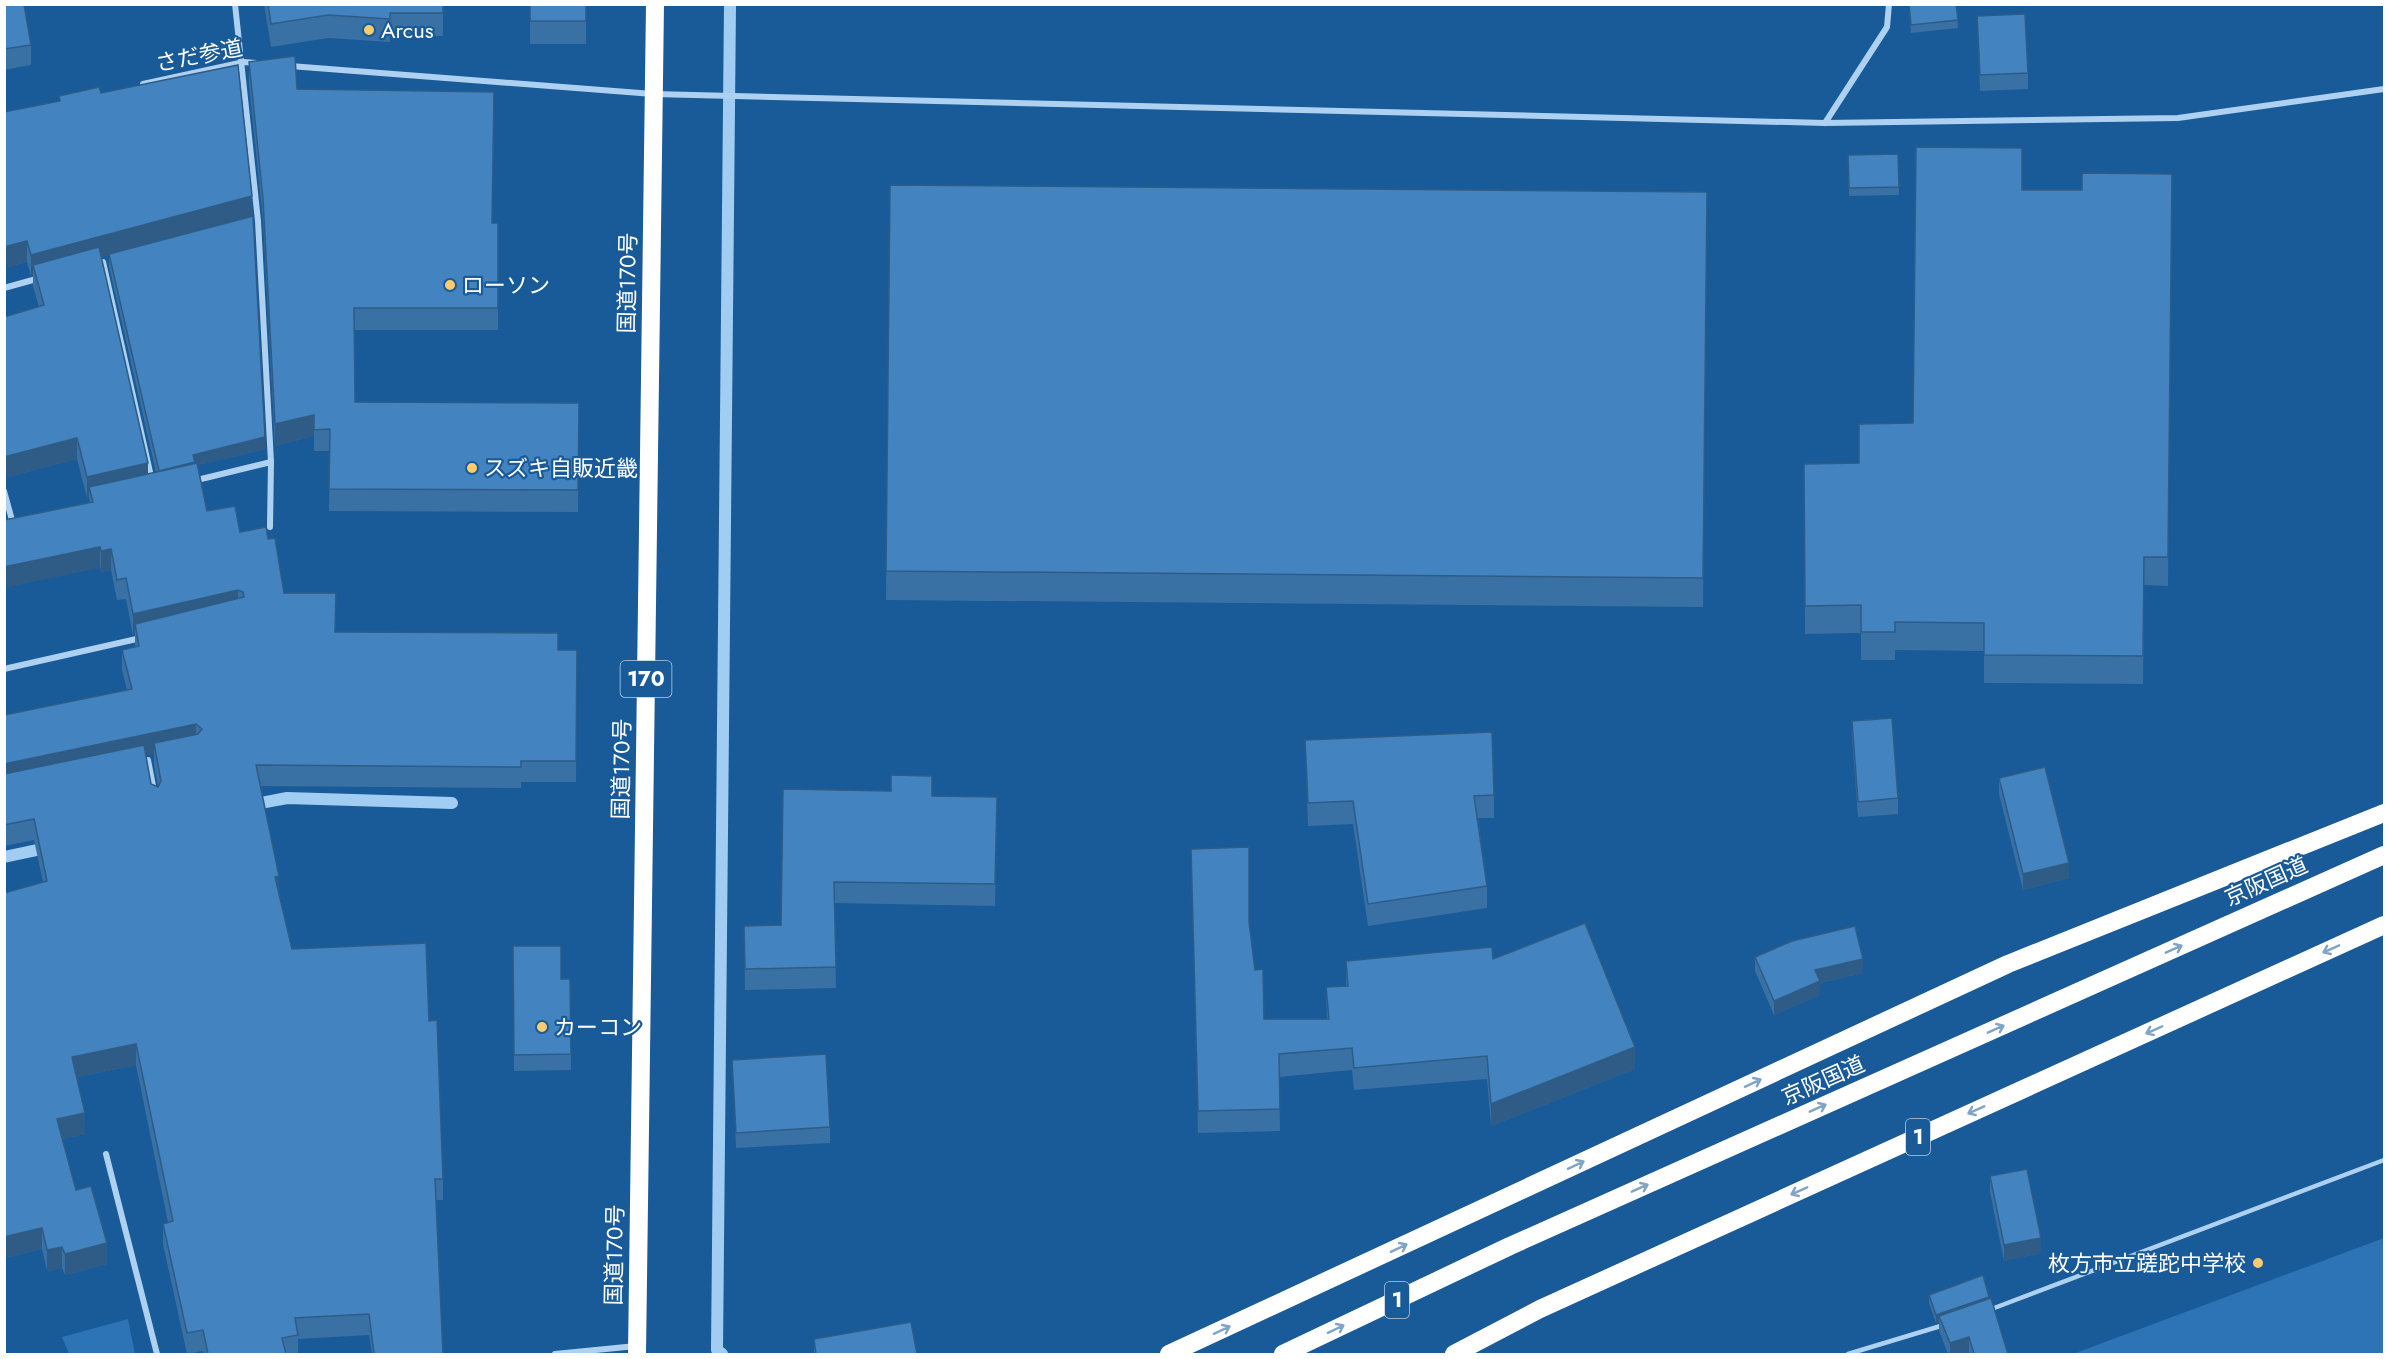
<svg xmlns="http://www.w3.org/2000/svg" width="2389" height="1359" font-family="Jost,'Noto Sans JP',sans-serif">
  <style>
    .green { fill: #2d74b7 }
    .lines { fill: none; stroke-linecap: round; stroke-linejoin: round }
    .stream { stroke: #a1cdf3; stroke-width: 12 }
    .lane { stroke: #aed1f1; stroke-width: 4.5 }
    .street { stroke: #aed1f1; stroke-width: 6 }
    .highway { stroke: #fff; stroke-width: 18 }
    .wall { fill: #3971a5; fill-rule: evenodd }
    .shaded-wall { fill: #2e5c86 }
    .building { fill: #4283c0; stroke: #2e5c86; stroke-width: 1.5 }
    .oneway { stroke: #80a4c7 }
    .poi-dot { fill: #ffcb6e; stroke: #195a99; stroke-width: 2 }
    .labels { text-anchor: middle; stroke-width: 4.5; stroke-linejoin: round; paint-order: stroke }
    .shield { fill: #195a99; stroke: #bacee0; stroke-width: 1.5 }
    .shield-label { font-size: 21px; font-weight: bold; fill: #fff }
    .poi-label { font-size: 22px; fill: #fff; stroke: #195a99; text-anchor: start }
    .street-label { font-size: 22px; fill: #fff; stroke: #195a99 }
  </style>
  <rect width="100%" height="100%" fill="#195a99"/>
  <g class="green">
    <path d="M 2384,1238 L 2384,1354 L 2073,1354 Z"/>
    <path d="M 128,1319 L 135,1354 L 69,1354 L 62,1337 Z"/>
  </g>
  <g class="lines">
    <g class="stream">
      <path d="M 250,805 L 287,798 L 452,803"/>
      <path d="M 4,857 L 51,847"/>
      <path d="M 722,1354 L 717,1350 L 730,4"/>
    </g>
    <g class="lane">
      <path d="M 1989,1310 L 2384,1160"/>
      <path d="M 1848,1354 L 1944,1325"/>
    </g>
    <g class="street">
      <path d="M 235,4 L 258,221 L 271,462 L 270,527"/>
      <path d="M 290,66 L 653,94 L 1825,123 L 2178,118 L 2384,89"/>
      <path d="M 143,84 L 244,62 L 256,63"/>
      <path d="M 1825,123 L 1887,27 L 1889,4"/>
      <path d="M 103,262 L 152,481"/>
      <path d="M 4,288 L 40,278"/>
      <path d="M 193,481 L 271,462"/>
      <path d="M 4,491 L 12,520"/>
      <path d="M 4,669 L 141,638"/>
      <path d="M 148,760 L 154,791"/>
      <path d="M 106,1154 L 157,1354"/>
      <path d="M 555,1354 L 636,1346"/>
    </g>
    <g class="highway">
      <path d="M 637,1354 L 655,4"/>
      <path d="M 1169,1354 L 2008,964 L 2384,813"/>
      <path d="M 1283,1354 L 1510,1246 L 2384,855"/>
      <path d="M 1454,1354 L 1540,1309 L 2384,925"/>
    </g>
  </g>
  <g class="wall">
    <path d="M 4,4 L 31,45 L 31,65 L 4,70 Z"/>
    <path d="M 264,4 L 443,4 L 443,36 L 390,36 L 390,42 L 328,38 L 271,47 Z"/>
    <rect x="530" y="4" width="56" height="40"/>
    <path d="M 1909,4 L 1956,4 L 1958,28 L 1911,33 Z"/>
    <path d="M 1977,16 L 2028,73 L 2028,89 L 1980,91 Z"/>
    <path d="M 249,62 L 297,89 L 492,223 L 498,223 L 498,330 L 354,330 L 355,402 L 579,403 L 578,512 L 329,511 L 330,451 L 314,451 L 314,436 L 275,446 L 263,220 L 249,84 Z"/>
    <path d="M 101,93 L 252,217 L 265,449 L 198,465 L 207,511 L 240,532 L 268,539 L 284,593 L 335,632 L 558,650 L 577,650 L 576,782 L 521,782 L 521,788 L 260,786 L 279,896 L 292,949 L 429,1021 L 443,1179 L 443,1200 L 436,1200 L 443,1354 L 372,1354 L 369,1335 L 298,1339 L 298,1354 L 204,1354 L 203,1351 L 187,1354 L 163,1244 L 163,1224 L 168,1222 L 136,1065 L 77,1077 L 85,1134 L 62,1139 L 76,1190 L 107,1264 L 65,1275 L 62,1268 L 47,1271 L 42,1249 L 4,1258 L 4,893 L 43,882 L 34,840 L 4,846 L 4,715 L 127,690 L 122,670 L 122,650 L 135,647 L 135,634 L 133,635 L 126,599 L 117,600 L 111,570 L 101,572 L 89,497 L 87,498 L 77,459 L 4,478 L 4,317 L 39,307 L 33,286 L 33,275 L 31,276 L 27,262 L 4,268 L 4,112 L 59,101 L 59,96 ZM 109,255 L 109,266 L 156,472 L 148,474 L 101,257 ZM 154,754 L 154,764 L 158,786 L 158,787 L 151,784 L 146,755 Z"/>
    <path d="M 1898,154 L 1899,195 L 1849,196 L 1848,155 Z"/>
    <path d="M 2172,174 L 2168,586 L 2144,585 L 2143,684 L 1984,683 L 1984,651 L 1895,650 L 1895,660 L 1861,660 L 1861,633 L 1805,634 L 1804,464 L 1859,463 L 1913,423 L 2022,190 L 2082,190 Z"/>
    <path d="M 890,185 L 1707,192 L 1703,607 L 886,600 Z"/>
    <path d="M 1852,721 L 1898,798 L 1898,814 L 1858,817 L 1852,737 Z"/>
    <path d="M 1305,740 L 1494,795 L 1494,818 L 1478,818 L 1487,886 L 1487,908 L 1368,926 L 1353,824 L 1308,826 Z"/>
    <path d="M 1999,778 L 2069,878 L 2023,890 L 1999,794 Z"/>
    <path d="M 932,796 L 997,797 L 995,906 L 834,903 L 836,988 L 745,990 L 744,926 L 781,925 Z"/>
    <path d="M 1191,849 L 1249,922 L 1255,970 L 1264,1019 L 1327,1019 L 1326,987 L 1346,986 L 1346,961 L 1493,959 L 1635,1069 L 1491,1126 L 1487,1079 L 1354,1090 L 1352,1070 L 1279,1077 L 1280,1131 L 1198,1133 Z"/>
    <path d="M 513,946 L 561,979 L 570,979 L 571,1070 L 514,1071 Z"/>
    <path d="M 1755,957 L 1863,973 L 1820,983 L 1820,995 L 1774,1015 L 1755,971 Z"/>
    <path d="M 732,1060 L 830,1127 L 830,1143 L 736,1148 Z"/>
    <path d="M 1990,1176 L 2041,1253 L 2004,1261 L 1990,1192 Z"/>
    <path d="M 1929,1295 L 1989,1299 L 2008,1354 L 1969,1354 L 1969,1353 L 1963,1354 L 1948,1354 L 1939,1331 L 1939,1322 L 1936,1323 L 1929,1303 Z"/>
    <path d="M 814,1339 L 917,1354 L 814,1354 Z"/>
  </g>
  <g class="shaded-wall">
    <path d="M 252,196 L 252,217 L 36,274 L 33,265 L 33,275 L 31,276 L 31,255 Z"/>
    <path d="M 27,241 L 27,262 L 4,268 L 4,247 Z"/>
    <path d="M 314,415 L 314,436 L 275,446 L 275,424 Z"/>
    <path d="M 265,437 L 265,449 L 195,466 L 159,482 L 159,471 L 193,455 Z"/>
    <path d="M 77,438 L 77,459 L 4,478 L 4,457 Z"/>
    <path d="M 148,463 L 148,484 L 89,487 L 89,497 L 87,498 L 87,477 Z"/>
    <path d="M 100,547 L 100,568 L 4,588 L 4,567 Z"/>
    <path d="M 111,549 L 111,570 L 101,572 L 101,551 Z"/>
    <path d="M 238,590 L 238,611 L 135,624 L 135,634 L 133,635 L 133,614 Z"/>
    <path d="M 196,724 L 196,745 L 154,743 L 154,754 L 4,785 L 4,764 Z"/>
    <path d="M 2069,863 L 2069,878 L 2023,890 L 2023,874 Z"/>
    <path d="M 279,876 L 279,897 L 275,877 Z"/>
    <path d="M 1863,959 L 1863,973 L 1820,983 L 1820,995 L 1774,1015 L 1774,1001 L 1815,970 Z"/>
    <path d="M 136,1044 L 136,1065 L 72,1078 L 72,1057 Z"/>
    <path d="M 1635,1047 L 1635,1069 L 1491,1126 L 1491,1104 Z"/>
    <path d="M 85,1113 L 85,1134 L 57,1140 L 57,1119 Z"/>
    <path d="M 42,1228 L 42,1249 L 4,1258 L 4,1237 Z"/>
    <path d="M 2041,1238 L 2041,1253 L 2004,1261 L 2004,1245 Z"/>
    <path d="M 107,1243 L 107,1264 L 65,1275 L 65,1254 Z"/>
    <path d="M 62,1247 L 62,1268 L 47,1271 L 47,1250 Z"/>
    <path d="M 1989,1297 L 1989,1305 L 1939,1316 L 1939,1322 L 1936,1323 L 1936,1315 Z"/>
    <path d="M 1969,1337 L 1969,1353 L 1963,1354 L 1950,1354 L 1950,1343 Z"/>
  </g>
  <g class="building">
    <path d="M 4,4 L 24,4 L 31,45 L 4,49 Z"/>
    <path d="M 268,4 L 443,4 L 443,13 L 390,13 L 390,19 L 328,15 L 271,24 Z"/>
    <rect x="530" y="4" width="56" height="17"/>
    <path d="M 1909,4 L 1956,4 L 1958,20 L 1911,25 Z"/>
    <path d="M 2025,14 L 2028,73 L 1980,75 L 1977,16 Z"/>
    <path d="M 295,56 L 297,89 L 494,92 L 492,223 L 498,223 L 498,308 L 354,308 L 355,402 L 579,403 L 578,490 L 329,489 L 330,429 L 314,430 L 314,415 L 275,424 L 263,199 L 249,62 Z"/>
    <path d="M 238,65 L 252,196 L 31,255 L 27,241 L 4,247 L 4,112 L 60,101 L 59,96 L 99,87 L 101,93 Z"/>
    <path d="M 1916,147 L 2022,148 L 2022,190 L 2082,190 L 2082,173 L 2172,174 L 2168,557 L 2144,557 L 2143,656 L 1984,655 L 1984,623 L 1895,622 L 1895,632 L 1861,632 L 1861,605 L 1805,606 L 1804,464 L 1859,463 L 1859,424 L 1913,423 Z"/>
    <path d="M 1898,154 L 1899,187 L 1849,188 L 1848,155 Z"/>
    <path d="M 890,185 L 1707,192 L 1703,578 L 886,571 Z"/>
    <path d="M 253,216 L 265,437 L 193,455 L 195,462 L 159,471 L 109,254 Z"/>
    <path d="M 99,247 L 148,463 L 87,477 L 77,438 L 4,457 L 4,317 L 44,305 L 33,265 Z"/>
    <path d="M 197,463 L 207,511 L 235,506 L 240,532 L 266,527 L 268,539 L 275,538 L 284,593 L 336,593 L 335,632 L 558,633 L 558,650 L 577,650 L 576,761 L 521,761 L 521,767 L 256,765 L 279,876 L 275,877 L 292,949 L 426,943 L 429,1021 L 437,1020 L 443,1179 L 435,1179 L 443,1354 L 374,1354 L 369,1314 L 295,1318 L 298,1335 L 282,1338 L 286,1354 L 208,1354 L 203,1330 L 187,1333 L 163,1224 L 173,1221 L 136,1044 L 72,1057 L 85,1113 L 57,1119 L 76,1190 L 91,1186 L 107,1243 L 65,1254 L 62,1247 L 47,1250 L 42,1228 L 4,1237 L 4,893 L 47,881 L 34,819 L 4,825 L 4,774 L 144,745 L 151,784 L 158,787 L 161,781 L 154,743 L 198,734 L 202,729 L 196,724 L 4,764 L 4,715 L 132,689 L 122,650 L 139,646 L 135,624 L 244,597 L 243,592 L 238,590 L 133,614 L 126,578 L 117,580 L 111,549 L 101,551 L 100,547 L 4,567 L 4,520 L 93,502 L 89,487 Z"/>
    <path d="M 1892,718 L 1898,798 L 1858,802 L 1852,721 Z"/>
    <path d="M 1492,732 L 1494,795 L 1474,796 L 1487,886 L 1368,904 L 1353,801 L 1308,803 L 1305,740 Z"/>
    <path d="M 2045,767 L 2069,863 L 2023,874 L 1999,778 Z"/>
    <path d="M 891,775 L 932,776 L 932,796 L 997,797 L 995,884 L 834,882 L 836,967 L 745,969 L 744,926 L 781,925 L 783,789 L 891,791 Z"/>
    <path d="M 1249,847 L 1249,922 L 1255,970 L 1263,969 L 1264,1019 L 1329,1019 L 1326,987 L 1348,986 L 1346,961 L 1492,947 L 1493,959 L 1585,923 L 1635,1047 L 1491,1104 L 1487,1056 L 1354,1068 L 1352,1048 L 1279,1054 L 1280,1109 L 1198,1111 L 1191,849 Z"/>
    <path d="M 1855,926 L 1863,959 L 1815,970 L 1820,981 L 1774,1001 L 1755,957 L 1792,941 Z"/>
    <path d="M 513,946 L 561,946 L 561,979 L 570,979 L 571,1054 L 514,1055 Z"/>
    <path d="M 826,1054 L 830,1127 L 736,1133 L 732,1060 Z"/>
    <path d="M 2027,1169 L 2041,1238 L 2004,1245 L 1990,1176 Z"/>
    <path d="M 1983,1275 L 1989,1297 L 1936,1315 L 1929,1295 Z"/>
    <path d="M 1991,1298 L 2008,1354 L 1974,1354 L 1969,1337 L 1950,1343 L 1939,1316 Z"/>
    <path d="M 911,1322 L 917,1354 L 816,1354 L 814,1339 Z"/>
  </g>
  <defs><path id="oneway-shaft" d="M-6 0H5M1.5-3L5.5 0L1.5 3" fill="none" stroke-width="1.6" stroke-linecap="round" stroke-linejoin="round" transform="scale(1.5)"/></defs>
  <g class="oneway">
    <use href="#oneway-shaft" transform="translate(2174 949) rotate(-24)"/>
    <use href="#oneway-shaft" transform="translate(2331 949) rotate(156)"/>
    <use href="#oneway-shaft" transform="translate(1996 1029) rotate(-24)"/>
    <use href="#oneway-shaft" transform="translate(2154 1030) rotate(156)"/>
    <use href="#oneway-shaft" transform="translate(1753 1083) rotate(-25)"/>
    <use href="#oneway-shaft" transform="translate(1818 1108) rotate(-24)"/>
    <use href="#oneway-shaft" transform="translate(1976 1110) rotate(156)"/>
    <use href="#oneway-shaft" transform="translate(1576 1165) rotate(-25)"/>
    <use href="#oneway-shaft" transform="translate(1640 1188) rotate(-24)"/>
    <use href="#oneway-shaft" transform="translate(1799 1191) rotate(156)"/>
    <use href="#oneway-shaft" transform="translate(1399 1248) rotate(-25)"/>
    <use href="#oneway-shaft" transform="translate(1336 1329) rotate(-26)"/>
    <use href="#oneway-shaft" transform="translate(1222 1330) rotate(-25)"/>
  </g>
  <g class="poi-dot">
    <circle cx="369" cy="30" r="6"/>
    <circle cx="450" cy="285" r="6"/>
    <circle cx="472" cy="468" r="6"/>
    <circle cx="542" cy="1027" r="6"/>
    <circle cx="2258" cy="1263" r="6"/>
  </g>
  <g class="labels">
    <g class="shield">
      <rect x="620.5" y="661" width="51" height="36" rx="4.5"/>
      <rect x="1906" y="1119" width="24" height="36" rx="4.5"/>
      <rect x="1385" y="1282" width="24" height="36" rx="4.5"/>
    </g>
    <g class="shield-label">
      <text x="646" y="686">170</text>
      <text x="1918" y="1144">1</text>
      <text x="1397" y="1307">1</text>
    </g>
    <g class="poi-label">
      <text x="381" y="38">Arcus</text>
      <text x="462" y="293">ローソン</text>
      <text x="484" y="476">スズキ自販近畿</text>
      <text x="554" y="1035">カーコン</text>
      <text x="2246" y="1271" text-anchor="end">枚方市立蹉跎中学校</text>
    </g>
    <g class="street-label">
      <text transform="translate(199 55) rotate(-11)" y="8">さだ参道</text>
      <text transform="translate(627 283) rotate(-89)" y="8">国道170号</text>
      <text transform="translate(621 769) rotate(-89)" y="8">国道170号</text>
      <text transform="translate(2266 881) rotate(-24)" y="8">京阪国道</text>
      <text transform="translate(1823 1080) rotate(-24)" y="8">京阪国道</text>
      <text transform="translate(614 1255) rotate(-89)" y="8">国道170号</text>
    </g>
  </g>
  <rect width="2389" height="1359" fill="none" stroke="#ffffff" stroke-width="12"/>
</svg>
